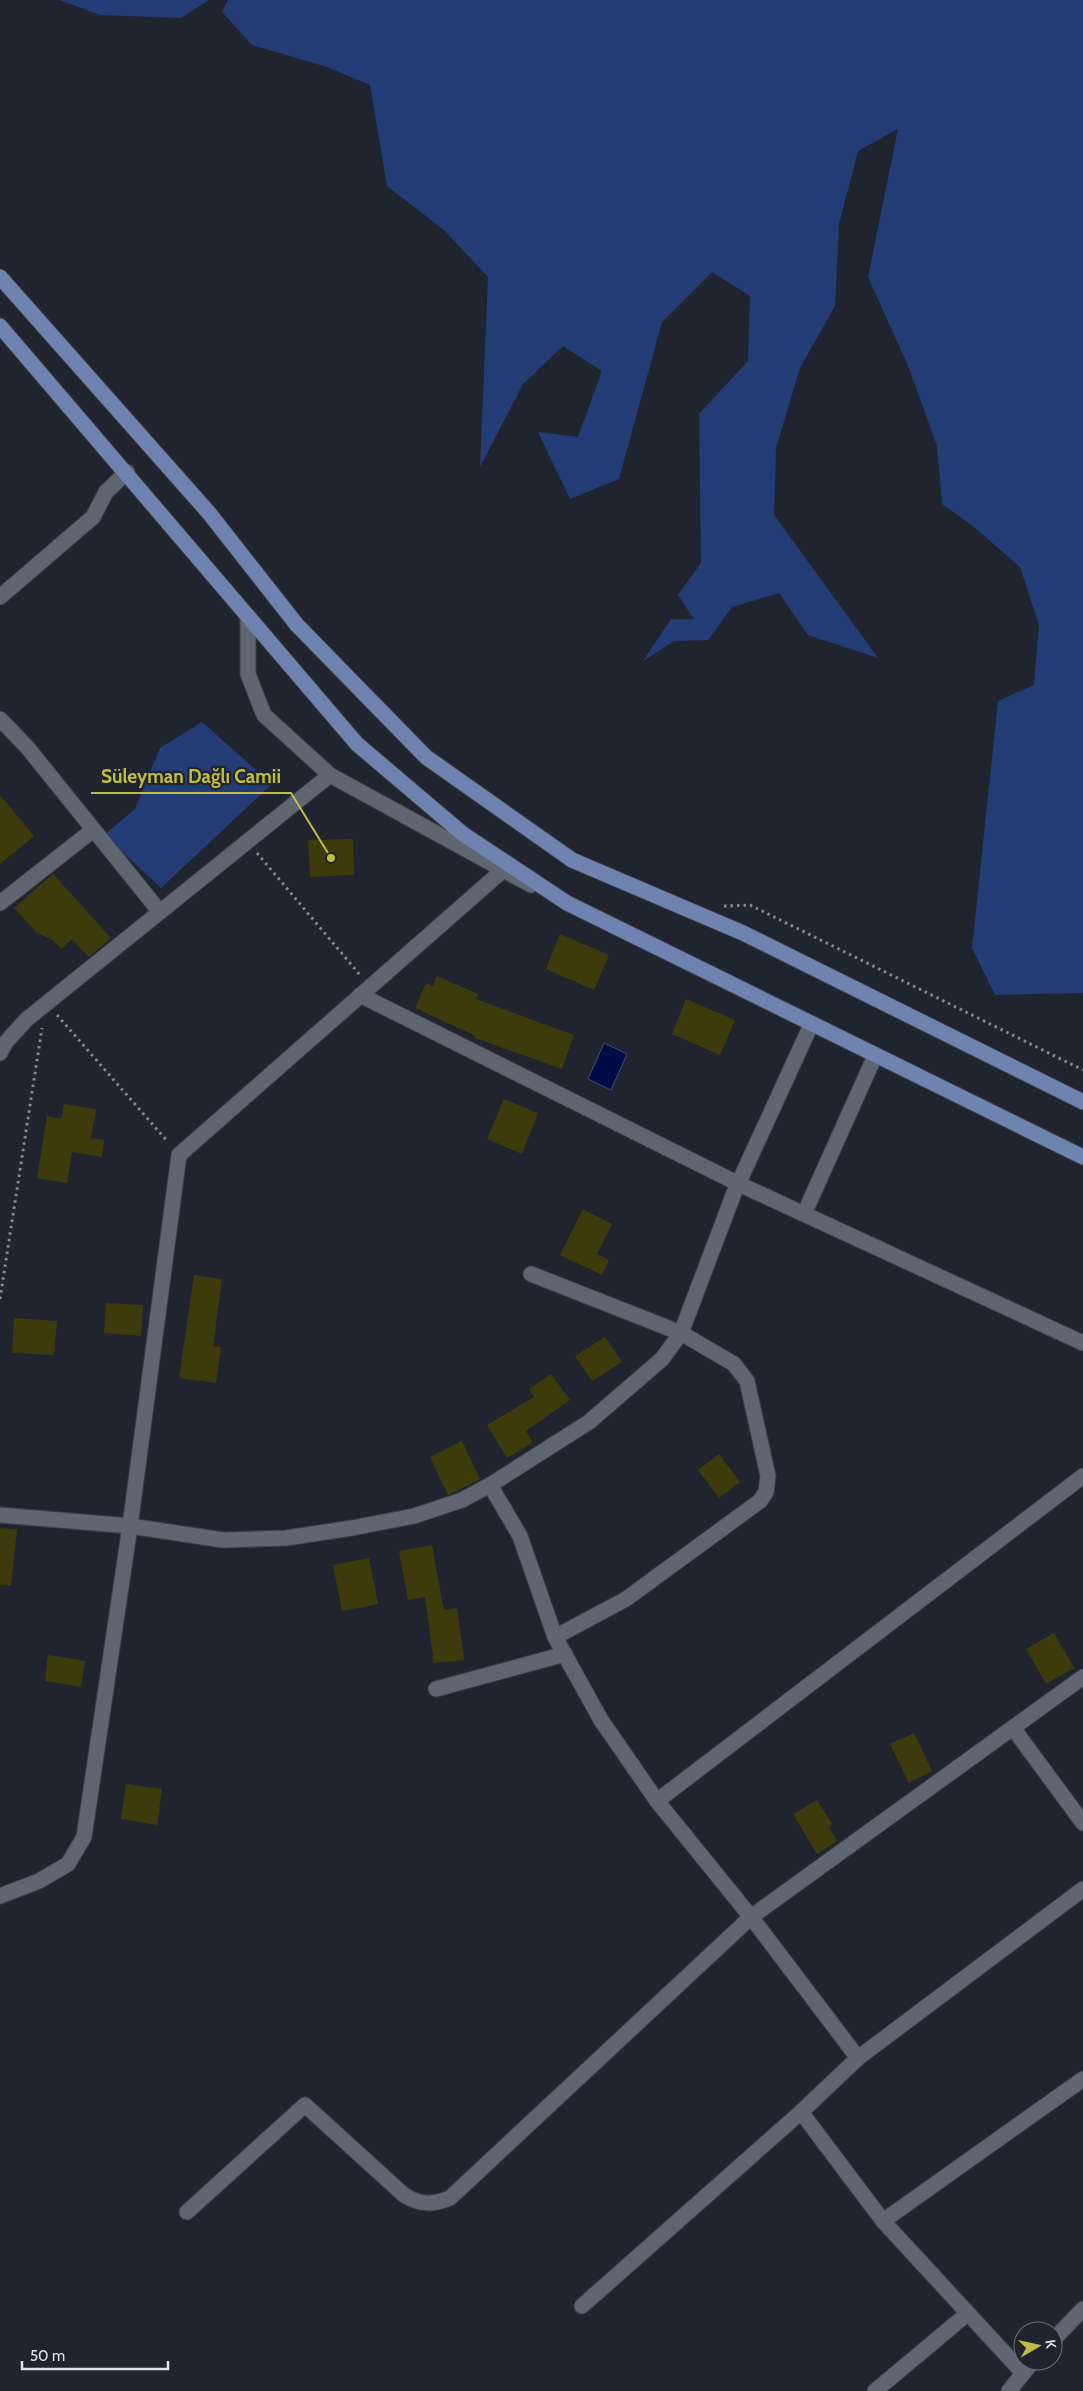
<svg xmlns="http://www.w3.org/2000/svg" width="1083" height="2391" font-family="Cabin,sans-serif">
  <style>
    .green { fill: #243c75 }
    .water { fill: #010b46; stroke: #434c77 }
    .building { fill: #3d3b0b }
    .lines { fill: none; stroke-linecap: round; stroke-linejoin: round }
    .minor-casing { stroke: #3c4048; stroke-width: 17 }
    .major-casing { stroke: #3c4048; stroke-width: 17 }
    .path { stroke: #848890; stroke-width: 3; stroke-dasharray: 2.5 4; stroke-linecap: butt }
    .minor { stroke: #606671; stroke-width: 15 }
    .major { stroke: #6e83b0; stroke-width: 15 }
    .leader { fill: none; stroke: #c1bd40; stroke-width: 2 }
    .callout-dot { fill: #c1bd40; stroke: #20242e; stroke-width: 2 }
    .callout-label { font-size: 19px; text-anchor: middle; font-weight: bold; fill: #c1bd40; stroke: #20242e; stroke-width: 4.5; stroke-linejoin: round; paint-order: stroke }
  </style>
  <rect width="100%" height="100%" fill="#20242e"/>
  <g class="green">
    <path d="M 59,0 L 209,0 L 181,18 L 100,15 Z"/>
    <path d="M 228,0 L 1083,0 L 1083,993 L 995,995 L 972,948 L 998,701 L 1034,685 L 1039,625 L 1020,567 L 974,527 L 942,504 L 937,446 L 909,368 L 868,277 L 898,129 L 858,151 L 839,224 L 835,306 L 800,368 L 776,448 L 774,515 L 878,658 L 808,635 L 779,593 L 732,607 L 708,640 L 674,641 L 643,661 L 671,619 L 694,619 L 678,595 L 701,563 L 699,414 L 748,361 L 750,296 L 712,272 L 662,322 L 619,479 L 570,499 L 538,432 L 578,437 L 602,371 L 563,346 L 523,384 L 480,467 L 488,277 L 444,230 L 387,186 L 370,85 L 327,67 L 252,45 L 222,12 Z"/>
    <path d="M 202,722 L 272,784 L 161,888 L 104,835 L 135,809 L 160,748 Z"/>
  </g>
  <path class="water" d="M 604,1043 L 627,1054 L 611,1090 L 588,1079 Z"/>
  <g class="building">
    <path d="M 0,795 L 34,836 L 0,864 Z"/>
    <path d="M 353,839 L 354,875 L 310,877 L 308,840 Z"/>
    <path d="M 53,874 L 111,938 L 89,957 L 72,939 L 61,949 L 53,940 L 37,933 L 14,908 Z"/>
    <path d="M 560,934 L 609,955 L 594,990 L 546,969 Z"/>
    <path d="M 437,976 L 478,994 L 476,999 L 574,1035 L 562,1069 L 475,1038 L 476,1036 L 415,1008 L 426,983 L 433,986 Z"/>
    <path d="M 686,999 L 735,1020 L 720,1055 L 672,1034 Z"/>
    <path d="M 504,1099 L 538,1113 L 522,1154 L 487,1139 Z"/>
    <path d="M 64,1104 L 96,1109 L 91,1138 L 104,1140 L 102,1157 L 72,1152 L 67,1183 L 37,1178 L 47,1116 L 61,1119 Z"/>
    <path d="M 583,1209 L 612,1224 L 597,1254 L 609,1260 L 602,1275 L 560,1255 Z"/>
    <path d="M 194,1275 L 222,1279 L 213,1346 L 221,1347 L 216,1383 L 179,1378 Z"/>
    <path d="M 106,1303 L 143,1305 L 141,1336 L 104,1333 Z"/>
    <path d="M 14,1318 L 57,1321 L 54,1355 L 12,1353 Z"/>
    <path d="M 605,1337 L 622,1362 L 592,1381 L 575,1356 Z"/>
    <path d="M 551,1374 L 570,1400 L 526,1431 L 533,1442 L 507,1458 L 487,1425 L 534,1397 L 529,1389 Z"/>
    <path d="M 462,1441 L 480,1479 L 448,1495 L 430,1457 Z"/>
    <path d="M 719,1454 L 740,1482 L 719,1498 L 698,1470 Z"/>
    <path d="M 0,1528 L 17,1529 L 11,1586 L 0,1585 Z"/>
    <path d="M 432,1545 L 444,1610 L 457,1608 L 464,1660 L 434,1663 L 425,1597 L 408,1600 L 399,1551 Z"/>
    <path d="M 369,1558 L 378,1604 L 342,1611 L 333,1565 Z"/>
    <path d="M 1054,1633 L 1074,1668 L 1046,1684 L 1026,1649 Z"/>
    <path d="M 48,1655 L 85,1661 L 81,1687 L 45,1681 Z"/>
    <path d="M 914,1733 L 932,1771 L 909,1783 L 890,1744 Z"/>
    <path d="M 126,1784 L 162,1789 L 157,1825 L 121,1819 Z"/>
    <path d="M 817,1800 L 832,1824 L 829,1827 L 837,1841 L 817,1854 L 793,1814 Z"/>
  </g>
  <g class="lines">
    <defs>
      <g id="minor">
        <path d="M 0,597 L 93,517 L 106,492 L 127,472"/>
        <path d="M 248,616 L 248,674 L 264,715 L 330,775 L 531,885"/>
        <path d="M 0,719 L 27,747 L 160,912"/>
        <path d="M 0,903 L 93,830"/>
        <path d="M 360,995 L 739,1184 L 1083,1343"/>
        <path d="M 0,1053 L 6,1042 L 27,1019 L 330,775"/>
        <path d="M 804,1214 L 875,1056"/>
        <path d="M 531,1274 L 681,1333 L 734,1364 L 747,1381 L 768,1476 L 766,1492 L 760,1501 L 626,1599 L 555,1637"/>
        <path d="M 490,1485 L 520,1536 L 555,1637 L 601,1720 L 657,1801 L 751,1917 L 858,2058"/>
        <path d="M 0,1515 L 130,1526 L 223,1540 L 286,1538 L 352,1528 L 414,1516 L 462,1500 L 490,1485 L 589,1422 L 662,1359 L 681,1333 L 734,1193 L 811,1025"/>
        <path d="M 436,1689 L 565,1654"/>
        <path d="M 1013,1728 L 1083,1823"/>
        <path d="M 657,1801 L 1083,1476"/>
        <path d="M 0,1896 L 39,1881 L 68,1864 L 84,1837 L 130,1526 L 179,1155 L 502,871"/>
        <path d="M 801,2112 L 883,2221 L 1022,2372"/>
        <path d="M 187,2212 L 305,2105 L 404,2195 C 420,2205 433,2205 450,2198 L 751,1917 L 1083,1677"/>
        <path d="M 883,2221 L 1083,2079"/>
        <path d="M 582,2306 L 801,2112 L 858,2058 L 1083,1889"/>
        <path d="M 1053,2340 L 1083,2309"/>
        <path d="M 875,2391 L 967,2314"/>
        <path d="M 1009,2391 L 1033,2361"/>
      </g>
      <g id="major">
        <path d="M 0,277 L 209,513 L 297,625 L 426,757 L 572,860 L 743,933 L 1083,1102"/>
        <path d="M 0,326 L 357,744 L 463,834 L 567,903 L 1083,1157"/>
      </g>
    </defs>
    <use href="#minor" class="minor-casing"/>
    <use href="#major" class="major-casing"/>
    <g class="path">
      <path d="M 257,853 L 360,975"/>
      <path d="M 724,906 L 750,905 L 1083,1070"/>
      <path d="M 57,1015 L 168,1142"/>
      <path d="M 0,1299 L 42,1028"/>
    </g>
    <use href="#minor" class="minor"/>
    <use href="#major" class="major"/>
  </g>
  <path class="leader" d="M331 858L291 793H91"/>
  <circle class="callout-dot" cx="331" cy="858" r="5"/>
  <g class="callout-label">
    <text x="191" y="783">Süleyman Dağlı Camii</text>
  </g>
  <g transform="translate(1038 2346) rotate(81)"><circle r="24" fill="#20242e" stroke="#6c7078"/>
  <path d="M0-4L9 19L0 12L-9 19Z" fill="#c1bd40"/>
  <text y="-8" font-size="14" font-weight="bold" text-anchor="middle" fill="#dee2e8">K</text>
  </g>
  <path d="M22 2361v8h146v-8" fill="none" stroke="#dee2e8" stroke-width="2.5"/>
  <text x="30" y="2361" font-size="15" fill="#dee2e8" stroke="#20242e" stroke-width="4" paint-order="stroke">50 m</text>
</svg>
